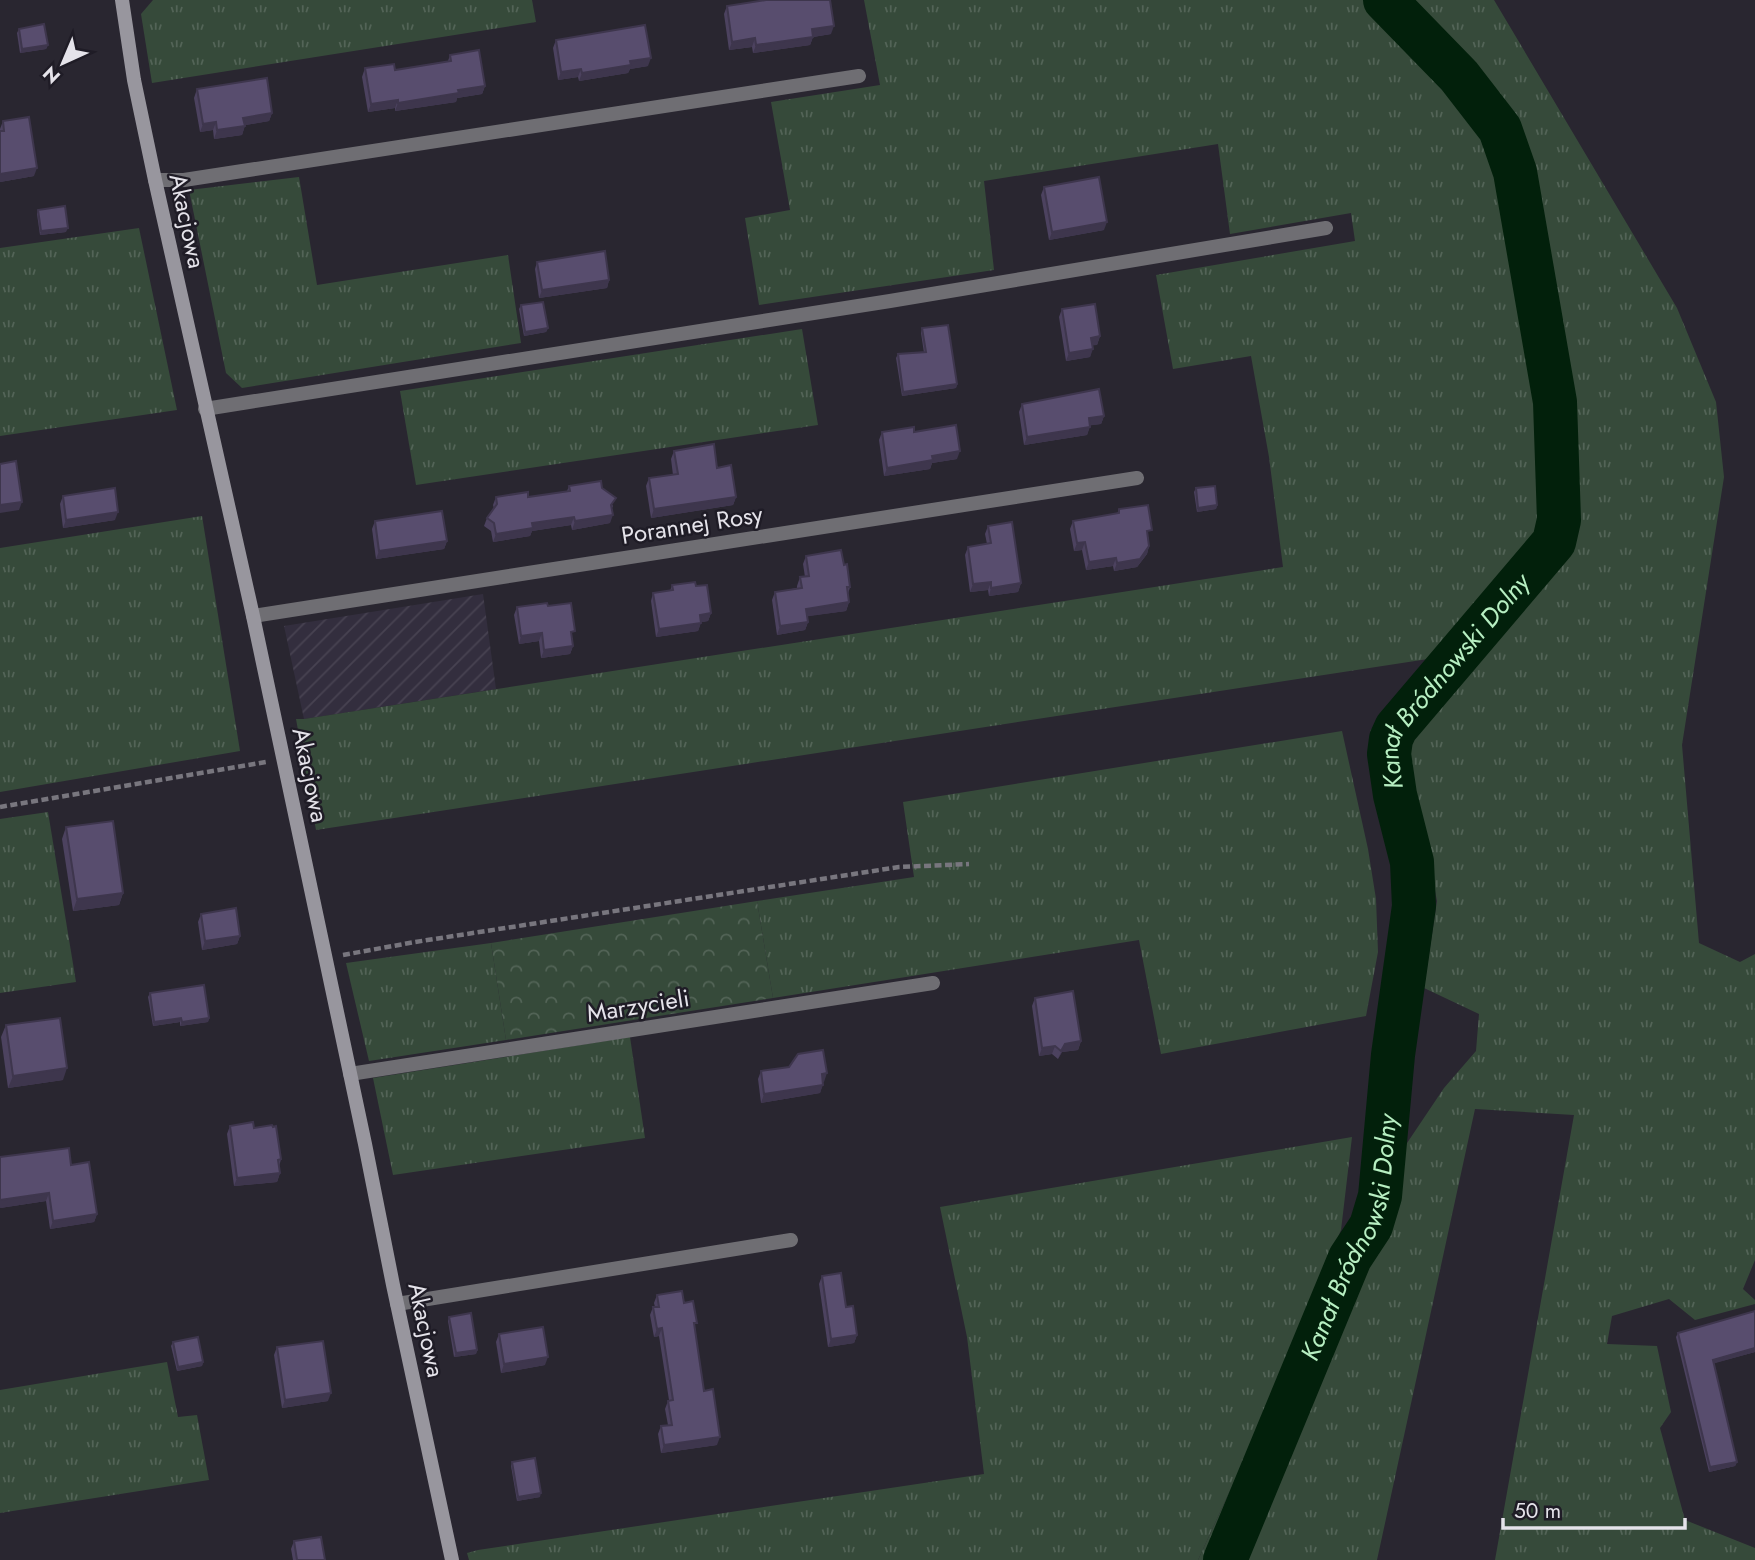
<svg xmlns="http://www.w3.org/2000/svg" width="1755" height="1560" font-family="Jost,sans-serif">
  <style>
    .industrial { fill: url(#industrial-furrows) }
    .grass { fill: url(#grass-tufts) }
    .forest { fill: url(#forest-crowns) }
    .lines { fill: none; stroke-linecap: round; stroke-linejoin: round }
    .river { stroke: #02200b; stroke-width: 44 }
    .path { stroke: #78767e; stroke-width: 4.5; stroke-dasharray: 7 3.5; stroke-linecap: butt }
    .lane { stroke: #6f6e73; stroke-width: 14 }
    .street { stroke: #6f6e73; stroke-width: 14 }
    .secondary { stroke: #98969e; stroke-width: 14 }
    .wall { fill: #4c425f }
    .shaded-wall { fill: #3e364d }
    .building { fill: #584d6e; stroke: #3e364d; stroke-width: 2 }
    .labels { text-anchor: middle; stroke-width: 5; stroke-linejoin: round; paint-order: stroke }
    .street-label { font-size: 24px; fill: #e5e3ea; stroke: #1f1c26 }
    .water-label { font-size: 26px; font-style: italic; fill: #b7efc2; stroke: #1f1c26 }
  </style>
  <defs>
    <pattern id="industrial-furrows" width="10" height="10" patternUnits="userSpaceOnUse" patternTransform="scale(1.75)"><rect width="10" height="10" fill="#332e3e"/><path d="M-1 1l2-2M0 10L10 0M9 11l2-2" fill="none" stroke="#474251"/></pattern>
    <pattern id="grass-tufts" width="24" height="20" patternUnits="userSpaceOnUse" patternTransform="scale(1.75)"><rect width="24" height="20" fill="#364a3a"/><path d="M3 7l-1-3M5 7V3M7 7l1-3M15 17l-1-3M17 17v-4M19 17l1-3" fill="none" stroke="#536457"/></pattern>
    <pattern id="forest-crowns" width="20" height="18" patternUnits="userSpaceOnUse" patternTransform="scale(1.75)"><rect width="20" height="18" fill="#364a3a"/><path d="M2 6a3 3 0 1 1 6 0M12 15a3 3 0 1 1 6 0" fill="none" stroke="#536457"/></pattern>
  </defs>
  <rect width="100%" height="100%" fill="#292630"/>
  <path class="industrial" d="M 483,594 L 496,689 L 304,719 L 284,626 Z"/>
  <g class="grass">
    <path d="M 153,0 L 532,0 L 536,22 L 152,83 L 141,14 Z"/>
    <path d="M 864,0 L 1494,0 L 1677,308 L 1716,402 L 1724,477 L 1682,745 L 1699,943 L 1740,962 L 1755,954 L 1755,1260 L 1743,1289 L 1755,1300 L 1755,1304 L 1695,1320 L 1669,1299 L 1612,1316 L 1607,1344 L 1657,1346 L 1671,1412 L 1660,1428 L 1685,1520 L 1755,1548 L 1755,1560 L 1495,1560 L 1574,1115 L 1475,1109 L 1377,1560 L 1238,1560 L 1359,1285 L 1399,1155 L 1444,1088 L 1476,1051 L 1479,1014 L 1424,988 L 1437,901 L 1405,740 L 1370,731 L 1428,659 L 316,830 L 296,719 L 304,719 L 1283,567 L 1269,457 L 1251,356 L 1173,369 L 1156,275 L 1355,241 L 1351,213 L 1230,234 L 1218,144 L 984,181 L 994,270 L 759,305 L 745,218 L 790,210 L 771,102 L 880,85 Z"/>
    <path d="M 299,177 L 317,285 L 508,255 L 521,343 L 242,388 L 226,373 L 189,190 Z"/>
    <path d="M 139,228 L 177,410 L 0,436 L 0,248 Z"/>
    <path d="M 802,329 L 818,425 L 416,485 L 400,391 Z"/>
    <path d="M 202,516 L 240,751 L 0,792 L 0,548 Z"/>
    <path d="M 1342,731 L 1368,849 L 1376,899 L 1378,952 L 1366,1016 L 1161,1054 L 1139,940 L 773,998 L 757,901 L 914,877 L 903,802 Z"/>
    <path d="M 48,812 L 76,982 L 0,993 L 0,819 Z"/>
    <path d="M 491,943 L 506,1040 L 369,1061 L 346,963 Z"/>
    <path d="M 630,1037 L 645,1138 L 393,1175 L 373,1078 Z"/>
    <path d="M 1352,1137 L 1341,1230 L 1255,1436 L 1198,1560 L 469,1560 L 467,1553 L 478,1550 L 984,1474 L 967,1337 L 940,1207 Z"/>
    <path d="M 167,1362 L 178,1417 L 197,1415 L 209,1480 L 0,1513 L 0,1390 Z"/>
  </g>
  <g class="forest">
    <path d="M 757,901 L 773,998 L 506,1040 L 491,943 Z"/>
    <path d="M 1320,1281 L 1359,1285 L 1238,1560 L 1198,1560 L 1255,1436 Z"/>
  </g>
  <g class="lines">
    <path class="river" id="s1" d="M 1225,1560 L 1350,1258 L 1371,1226 L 1380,1196 L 1393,1055 L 1414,906 L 1412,862 L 1395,795 L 1389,754 L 1391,739 L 1396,728 L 1554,542 L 1559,520 L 1555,402 L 1515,172 L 1500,129 L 1459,76 L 1385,0"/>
    <g class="path">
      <path d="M 0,807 L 266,762"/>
      <path d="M 343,955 L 415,942 L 899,867 L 969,864"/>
    </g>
    <path class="lane" d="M 397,1304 L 791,1240"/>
    <g class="street">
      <path d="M 155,180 L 184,180 L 859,76"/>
      <path d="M 205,409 L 890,301 L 1326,228"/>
      <path d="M 253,616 L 1137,478"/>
      <path d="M 350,1074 L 933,983"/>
    </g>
    <path class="secondary" d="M 122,0 L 134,80 L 155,180 L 253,616 L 365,1144 L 393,1285 L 452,1560"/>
  </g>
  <g class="wall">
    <path d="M 727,6 L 831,34 L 813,37 L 810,45 L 753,53 L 752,47 L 729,50 L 724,14 Z"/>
    <path d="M 19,29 L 48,45 L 46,49 L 20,53 L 17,33 Z"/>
    <path d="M 556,40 L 648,66 L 630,69 L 628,73 L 579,81 L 578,77 L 558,80 L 553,48 Z"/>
    <path d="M 450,55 L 485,86 L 482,94 L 457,98 L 456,102 L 395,111 L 395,108 L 368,112 L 362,77 L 365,68 L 395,70 L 448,61 Z"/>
    <path d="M 197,89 L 272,113 L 269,121 L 245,125 L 242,135 L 214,139 L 213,130 L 200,132 L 194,98 Z"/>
    <path d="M 3,121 L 34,176 L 0,182 L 0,129 Z"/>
    <path d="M 1044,187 L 1104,230 L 1049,240 L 1041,195 Z"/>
    <path d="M 38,210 L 66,232 L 40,235 L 37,214 Z"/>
    <path d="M 537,262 L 609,280 L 607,288 L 539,298 L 535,269 Z"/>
    <path d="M 521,305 L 548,328 L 546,332 L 524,336 L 519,309 Z"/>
    <path d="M 1062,309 L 1100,336 L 1097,345 L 1093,345 L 1090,357 L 1066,361 L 1059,317 Z"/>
    <path d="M 922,328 L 957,384 L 956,388 L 902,396 L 896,358 L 898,354 L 924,353 L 921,333 Z"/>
    <path d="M 1022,404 L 1104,416 L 1101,424 L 1090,425 L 1087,435 L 1024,445 L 1019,412 Z"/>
    <path d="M 882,432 L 914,432 L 957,459 L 932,463 L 930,469 L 884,476 L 879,440 Z"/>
    <path d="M 674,451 L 717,468 L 736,497 L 733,505 L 651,518 L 646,486 L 649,478 L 673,475 L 671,459 Z"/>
    <path d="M 569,486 L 602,488 L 613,506 L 612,508 L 610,523 L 572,530 L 571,525 L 532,531 L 530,536 L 493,542 L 491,531 L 484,526 L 487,518 L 494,509 L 493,505 L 496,497 L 528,497 L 567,491 Z"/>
    <path d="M 1196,488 L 1217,505 L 1216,509 L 1197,512 L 1194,492 Z"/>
    <path d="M 63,496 L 115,520 L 63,528 L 60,504 Z"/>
    <path d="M 1119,509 L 1149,538 L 1149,546 L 1147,554 L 1137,567 L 1114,571 L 1113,566 L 1086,570 L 1082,550 L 1074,551 L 1070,529 L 1073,521 L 1117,514 Z"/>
    <path d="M 375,521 L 447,541 L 444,549 L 376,559 L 372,529 Z"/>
    <path d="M 988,526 L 1021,583 L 1018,592 L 989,596 L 988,590 L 970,592 L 965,555 L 968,547 L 987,544 L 985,534 Z"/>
    <path d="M 806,556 L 844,565 L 850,587 L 848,594 L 849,602 L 846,611 L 807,616 L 808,622 L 805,630 L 777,635 L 772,600 L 775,592 L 797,588 L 797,586 L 800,577 L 805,577 L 803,564 Z"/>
    <path d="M 672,585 L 696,586 L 711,613 L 708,621 L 701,622 L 698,631 L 656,637 L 651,601 L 653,593 L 670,591 Z"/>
    <path d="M 548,606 L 573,639 L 573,646 L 570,654 L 541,658 L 539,641 L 519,644 L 514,615 L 517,607 Z"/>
    <path d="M 66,827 L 123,893 L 119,905 L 73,911 L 62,839 Z"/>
    <path d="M 201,914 L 240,936 L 237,944 L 202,950 L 198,922 Z"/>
    <path d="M 150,993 L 209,1018 L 208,1022 L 180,1026 L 180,1022 L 153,1026 L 148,997 Z"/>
    <path d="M 1035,998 L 1081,1041 L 1078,1050 L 1062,1052 L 1058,1059 L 1052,1054 L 1039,1056 L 1032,1006 Z"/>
    <path d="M 6,1025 L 63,1080 L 8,1088 L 1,1037 Z"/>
    <path d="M 761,1071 L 824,1082 L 823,1082 L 820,1093 L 761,1103 L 758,1079 Z"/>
    <path d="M 230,1126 L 254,1128 L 281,1159 L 279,1167 L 280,1173 L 277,1182 L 234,1186 L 227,1134 Z"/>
    <path d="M 71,1165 L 97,1214 L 94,1222 L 50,1229 L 46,1201 L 0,1208 Z"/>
    <path d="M 822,1276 L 846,1307 L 857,1335 L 854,1343 L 828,1347 L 819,1284 Z"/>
    <path d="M 657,1295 L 684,1303 L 695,1327 L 704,1391 L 717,1445 L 661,1453 L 658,1434 L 661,1426 L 668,1425 L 665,1409 L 668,1401 L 669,1400 L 659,1336 L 654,1337 L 650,1315 L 653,1307 L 655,1307 L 654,1303 Z"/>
    <path d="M 1755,1311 L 1755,1352 L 1714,1363 L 1737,1462 L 1735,1466 L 1709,1472 L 1676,1337 L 1678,1333 Z"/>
    <path d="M 449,1317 L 477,1350 L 476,1354 L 454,1357 L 448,1321 Z"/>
    <path d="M 499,1334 L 545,1365 L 501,1373 L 496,1342 Z"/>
    <path d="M 173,1342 L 203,1362 L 202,1366 L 177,1371 L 171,1346 Z"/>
    <path d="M 277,1347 L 328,1401 L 282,1408 L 274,1355 Z"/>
    <path d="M 512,1462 L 540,1497 L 517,1501 L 511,1466 Z"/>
    <path d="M 294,1541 L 325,1560 L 293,1560 L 291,1549 Z"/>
  </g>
  <g class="shaded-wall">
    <path d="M 834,26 L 831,34 L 813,37 L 810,45 L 753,53 L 756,45 L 812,29 Z"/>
    <path d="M 755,38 L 752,47 L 729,50 L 732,42 Z"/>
    <path d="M 48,45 L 46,49 L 20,53 L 22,49 Z"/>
    <path d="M 651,58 L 648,66 L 630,69 L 628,73 L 579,81 L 582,73 L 630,61 Z"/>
    <path d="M 581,69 L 578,77 L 558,80 L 561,72 Z"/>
    <path d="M 485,86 L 482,94 L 457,98 L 456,102 L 395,111 L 398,103 L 458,90 Z"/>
    <path d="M 398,100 L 395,108 L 368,112 L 371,104 Z"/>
    <path d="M 272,113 L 269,121 L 241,126 L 243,118 Z"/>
    <path d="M 216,122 L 213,130 L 200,132 L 203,124 Z"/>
    <path d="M 245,126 L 242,135 L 214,139 L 217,130 Z"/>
    <path d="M 37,168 L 34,176 L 0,182 L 0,174 Z"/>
    <path d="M 1107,222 L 1104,230 L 1049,240 L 1052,232 Z"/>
    <path d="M 68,228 L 66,232 L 40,235 L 41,231 Z"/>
    <path d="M 609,280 L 607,288 L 539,298 L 542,290 Z"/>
    <path d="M 548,328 L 546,332 L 524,336 L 525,332 Z"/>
    <path d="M 1100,336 L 1097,345 L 1088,346 L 1091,338 Z"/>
    <path d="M 1093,349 L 1090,357 L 1066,361 L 1069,353 Z"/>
    <path d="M 957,384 L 956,388 L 902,396 L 903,392 Z"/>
    <path d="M 1104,416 L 1101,424 L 1086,426 L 1089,418 Z"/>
    <path d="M 1090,427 L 1087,435 L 1024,445 L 1027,437 Z"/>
    <path d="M 960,451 L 957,459 L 932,463 L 930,469 L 884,476 L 887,468 L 932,456 Z"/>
    <path d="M 736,497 L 733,505 L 651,518 L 654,509 Z"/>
    <path d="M 22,502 L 19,510 L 0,513 L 0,505 Z"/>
    <path d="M 1217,505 L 1216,509 L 1197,512 L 1198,508 Z"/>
    <path d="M 118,512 L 115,520 L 63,528 L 66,520 Z"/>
    <path d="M 613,515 L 610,523 L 572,530 L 575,521 Z"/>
    <path d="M 574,517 L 571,525 L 532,531 L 530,536 L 493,542 L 496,534 L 532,523 Z"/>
    <path d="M 447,541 L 444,549 L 376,559 L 379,551 Z"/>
    <path d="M 1085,542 L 1082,550 L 1074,551 L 1077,543 Z"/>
    <path d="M 1149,546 L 1147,554 L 1137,567 L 1114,571 L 1117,563 Z"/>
    <path d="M 1116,558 L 1113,566 L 1086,570 L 1089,562 Z"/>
    <path d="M 991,582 L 988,590 L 970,592 L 973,584 Z"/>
    <path d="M 1021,583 L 1018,592 L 989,596 L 991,588 Z"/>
    <path d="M 849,602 L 846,611 L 803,617 L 806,609 Z"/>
    <path d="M 711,613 L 708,621 L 697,623 L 700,615 Z"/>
    <path d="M 808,622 L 805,630 L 777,635 L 780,626 Z"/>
    <path d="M 701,623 L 698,631 L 656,637 L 659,629 Z"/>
    <path d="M 542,633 L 539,641 L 519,644 L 521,636 Z"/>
    <path d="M 573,646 L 570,654 L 541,658 L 544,650 Z"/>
    <path d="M 123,893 L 119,905 L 73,911 L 77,899 Z"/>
    <path d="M 240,936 L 237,944 L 202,950 L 205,941 Z"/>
    <path d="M 181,1018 L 180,1022 L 153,1026 L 154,1022 Z"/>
    <path d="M 209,1018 L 208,1022 L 180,1026 L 182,1022 Z"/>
    <path d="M 1081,1041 L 1078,1050 L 1062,1052 L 1058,1059 L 1065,1044 Z"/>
    <path d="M 1055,1046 L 1052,1054 L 1039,1056 L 1042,1048 Z"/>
    <path d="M 67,1068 L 63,1080 L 8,1088 L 13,1076 Z"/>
    <path d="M 827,1073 L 824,1082 L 819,1083 L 822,1074 Z"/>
    <path d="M 823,1085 L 820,1093 L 761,1103 L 764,1094 Z"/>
    <path d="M 280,1173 L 277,1182 L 234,1186 L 237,1178 Z"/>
    <path d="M 49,1193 L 46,1201 L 0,1208 L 0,1200 Z"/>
    <path d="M 97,1214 L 94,1222 L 50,1229 L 53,1221 Z"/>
    <path d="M 662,1328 L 659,1336 L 654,1337 L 657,1329 Z"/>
    <path d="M 857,1335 L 854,1343 L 828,1347 L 831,1339 Z"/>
    <path d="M 1755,1348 L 1755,1352 L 1712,1364 L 1713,1360 Z"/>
    <path d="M 477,1350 L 476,1354 L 454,1357 L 456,1353 Z"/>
    <path d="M 548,1357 L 545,1365 L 501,1373 L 504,1364 Z"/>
    <path d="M 203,1362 L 202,1366 L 177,1371 L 178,1367 Z"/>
    <path d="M 331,1393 L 328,1401 L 282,1408 L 285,1400 Z"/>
    <path d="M 720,1437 L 717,1445 L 661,1453 L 664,1445 Z"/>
    <path d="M 1737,1462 L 1735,1466 L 1709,1472 L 1710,1467 Z"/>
    <path d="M 541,1493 L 540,1497 L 517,1501 L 518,1497 Z"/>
  </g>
  <g class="building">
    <path d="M 766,0 L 830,0 L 834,26 L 812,29 L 813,37 L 756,45 L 755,38 L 732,42 L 727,6 Z"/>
    <path d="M 44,24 L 48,45 L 22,49 L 19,29 Z"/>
    <path d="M 645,25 L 651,58 L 630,61 L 631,65 L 582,73 L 581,69 L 561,72 L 556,40 Z"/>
    <path d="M 479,50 L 485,86 L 458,90 L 459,93 L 398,103 L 398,100 L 371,104 L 365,68 L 394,64 L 395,70 L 451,61 L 450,55 Z"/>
    <path d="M 267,78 L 272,113 L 243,118 L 245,126 L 217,130 L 216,122 L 203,124 L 197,89 Z"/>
    <path d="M 29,117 L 37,168 L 0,174 L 0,131 L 4,131 L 3,121 Z"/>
    <path d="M 1099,177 L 1107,222 L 1052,232 L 1044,187 Z"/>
    <path d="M 65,206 L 68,228 L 41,231 L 38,210 Z"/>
    <path d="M 605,251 L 609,280 L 542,290 L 537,262 Z"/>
    <path d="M 543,302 L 548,328 L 525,332 L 521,305 Z"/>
    <path d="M 1095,304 L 1100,336 L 1091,338 L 1093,349 L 1069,353 L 1062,309 Z"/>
    <path d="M 948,325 L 957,384 L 903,392 L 898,354 L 926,352 L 922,328 Z"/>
    <path d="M 1099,389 L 1104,416 L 1089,418 L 1090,427 L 1027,437 L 1022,404 Z"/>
    <path d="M 956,425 L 960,451 L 932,456 L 933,460 L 887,468 L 882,432 L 914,427 L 914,432 Z"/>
    <path d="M 714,444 L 717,468 L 731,465 L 736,497 L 654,509 L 649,478 L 678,474 L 674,451 Z"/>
    <path d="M 16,461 L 22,502 L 0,505 L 0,464 Z"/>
    <path d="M 601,481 L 602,488 L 616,498 L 611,505 L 613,515 L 575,521 L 574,517 L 532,523 L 533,528 L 496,534 L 494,523 L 487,518 L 497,504 L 496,497 L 528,492 L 528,497 L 570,491 L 569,486 Z"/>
    <path d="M 1215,486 L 1217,505 L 1198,508 L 1196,488 Z"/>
    <path d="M 115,488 L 118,512 L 66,520 L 63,496 Z"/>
    <path d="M 1148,505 L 1152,530 L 1147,531 L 1149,546 L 1140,559 L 1117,563 L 1116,558 L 1089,562 L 1085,542 L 1077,543 L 1073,521 L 1119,513 L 1119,509 Z"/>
    <path d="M 442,511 L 447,541 L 379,551 L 375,521 Z"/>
    <path d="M 1012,522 L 1021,583 L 991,588 L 991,582 L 973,584 L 968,547 L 991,543 L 988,526 Z"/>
    <path d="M 841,550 L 844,565 L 847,564 L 850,587 L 847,587 L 849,602 L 806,609 L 808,622 L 780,626 L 775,592 L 802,588 L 800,577 L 809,576 L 806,556 Z"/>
    <path d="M 695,582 L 696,586 L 707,585 L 711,613 L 700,615 L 701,623 L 659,629 L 653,593 L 673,590 L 672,585 Z"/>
    <path d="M 547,603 L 548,606 L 571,603 L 575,631 L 571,632 L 573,646 L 544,650 L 542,633 L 521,636 L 517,607 Z"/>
    <path d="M 113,821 L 123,893 L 77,899 L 66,827 Z"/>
    <path d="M 236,908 L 240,936 L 205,941 L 201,914 Z"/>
    <path d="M 204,985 L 209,1018 L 182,1022 L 181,1018 L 154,1022 L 150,993 Z"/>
    <path d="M 1073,991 L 1081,1041 L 1065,1044 L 1061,1051 L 1055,1046 L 1042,1048 L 1035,998 Z"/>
    <path d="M 60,1018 L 67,1068 L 13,1076 L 6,1025 Z"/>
    <path d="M 823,1050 L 827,1073 L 822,1074 L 823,1085 L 764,1094 L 761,1071 L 789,1067 L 798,1054 Z"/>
    <path d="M 253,1122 L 254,1128 L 272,1125 L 273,1127 L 276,1126 L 281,1159 L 278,1160 L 280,1173 L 237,1178 L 230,1126 Z"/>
    <path d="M 69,1148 L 71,1165 L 89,1162 L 97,1214 L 53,1221 L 49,1193 L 0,1200 L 0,1157 Z"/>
    <path d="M 841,1273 L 846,1307 L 853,1306 L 857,1335 L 831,1339 L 822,1276 Z"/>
    <path d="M 682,1291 L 684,1303 L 693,1301 L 697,1323 L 694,1323 L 704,1391 L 713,1389 L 720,1437 L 664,1445 L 661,1426 L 672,1425 L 668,1401 L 673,1400 L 662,1328 L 657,1329 L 653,1307 L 659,1307 L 657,1295 Z"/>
    <path d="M 1755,1311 L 1755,1348 L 1713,1360 L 1737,1462 L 1710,1467 L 1678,1333 Z"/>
    <path d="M 471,1313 L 477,1350 L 456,1353 L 449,1317 Z"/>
    <path d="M 543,1327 L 548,1357 L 504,1364 L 499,1334 Z"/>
    <path d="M 198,1337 L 203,1362 L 178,1367 L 173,1342 Z"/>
    <path d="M 323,1341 L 331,1393 L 285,1400 L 277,1347 Z"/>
    <path d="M 535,1458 L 541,1493 L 518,1497 L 512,1462 Z"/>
    <path d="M 321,1537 L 325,1560 L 297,1560 L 294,1541 Z"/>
  </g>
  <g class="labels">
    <g class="street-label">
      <text transform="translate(187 221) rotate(78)" y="8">Akacjowa</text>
      <text transform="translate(692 525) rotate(-9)" y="8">Porannej Rosy</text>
      <text transform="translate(310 775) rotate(78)" y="8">Akacjowa</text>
      <text transform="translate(638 1006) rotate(-9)" y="8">Marzycieli</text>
      <text transform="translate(426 1330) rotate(78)" y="8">Akacjowa</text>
    </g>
    <g class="water-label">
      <text dy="9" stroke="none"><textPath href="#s1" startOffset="938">Kanał Bródnowski Dolny</textPath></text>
      <text dy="9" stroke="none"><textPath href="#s1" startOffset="348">Kanał Bródnowski Dolny</textPath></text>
    </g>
  </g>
  <g transform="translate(63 63) rotate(224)" stroke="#1f1c26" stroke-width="5" paint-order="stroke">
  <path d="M0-5L12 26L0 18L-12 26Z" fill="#e5e3ea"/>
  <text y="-10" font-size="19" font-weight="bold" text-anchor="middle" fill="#e5e3ea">N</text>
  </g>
  <path d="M1503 1518v10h182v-10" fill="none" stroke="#e5e3ea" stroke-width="3.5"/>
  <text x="1514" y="1518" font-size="21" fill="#e5e3ea" stroke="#1f1c26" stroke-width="5" paint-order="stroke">50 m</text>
</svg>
